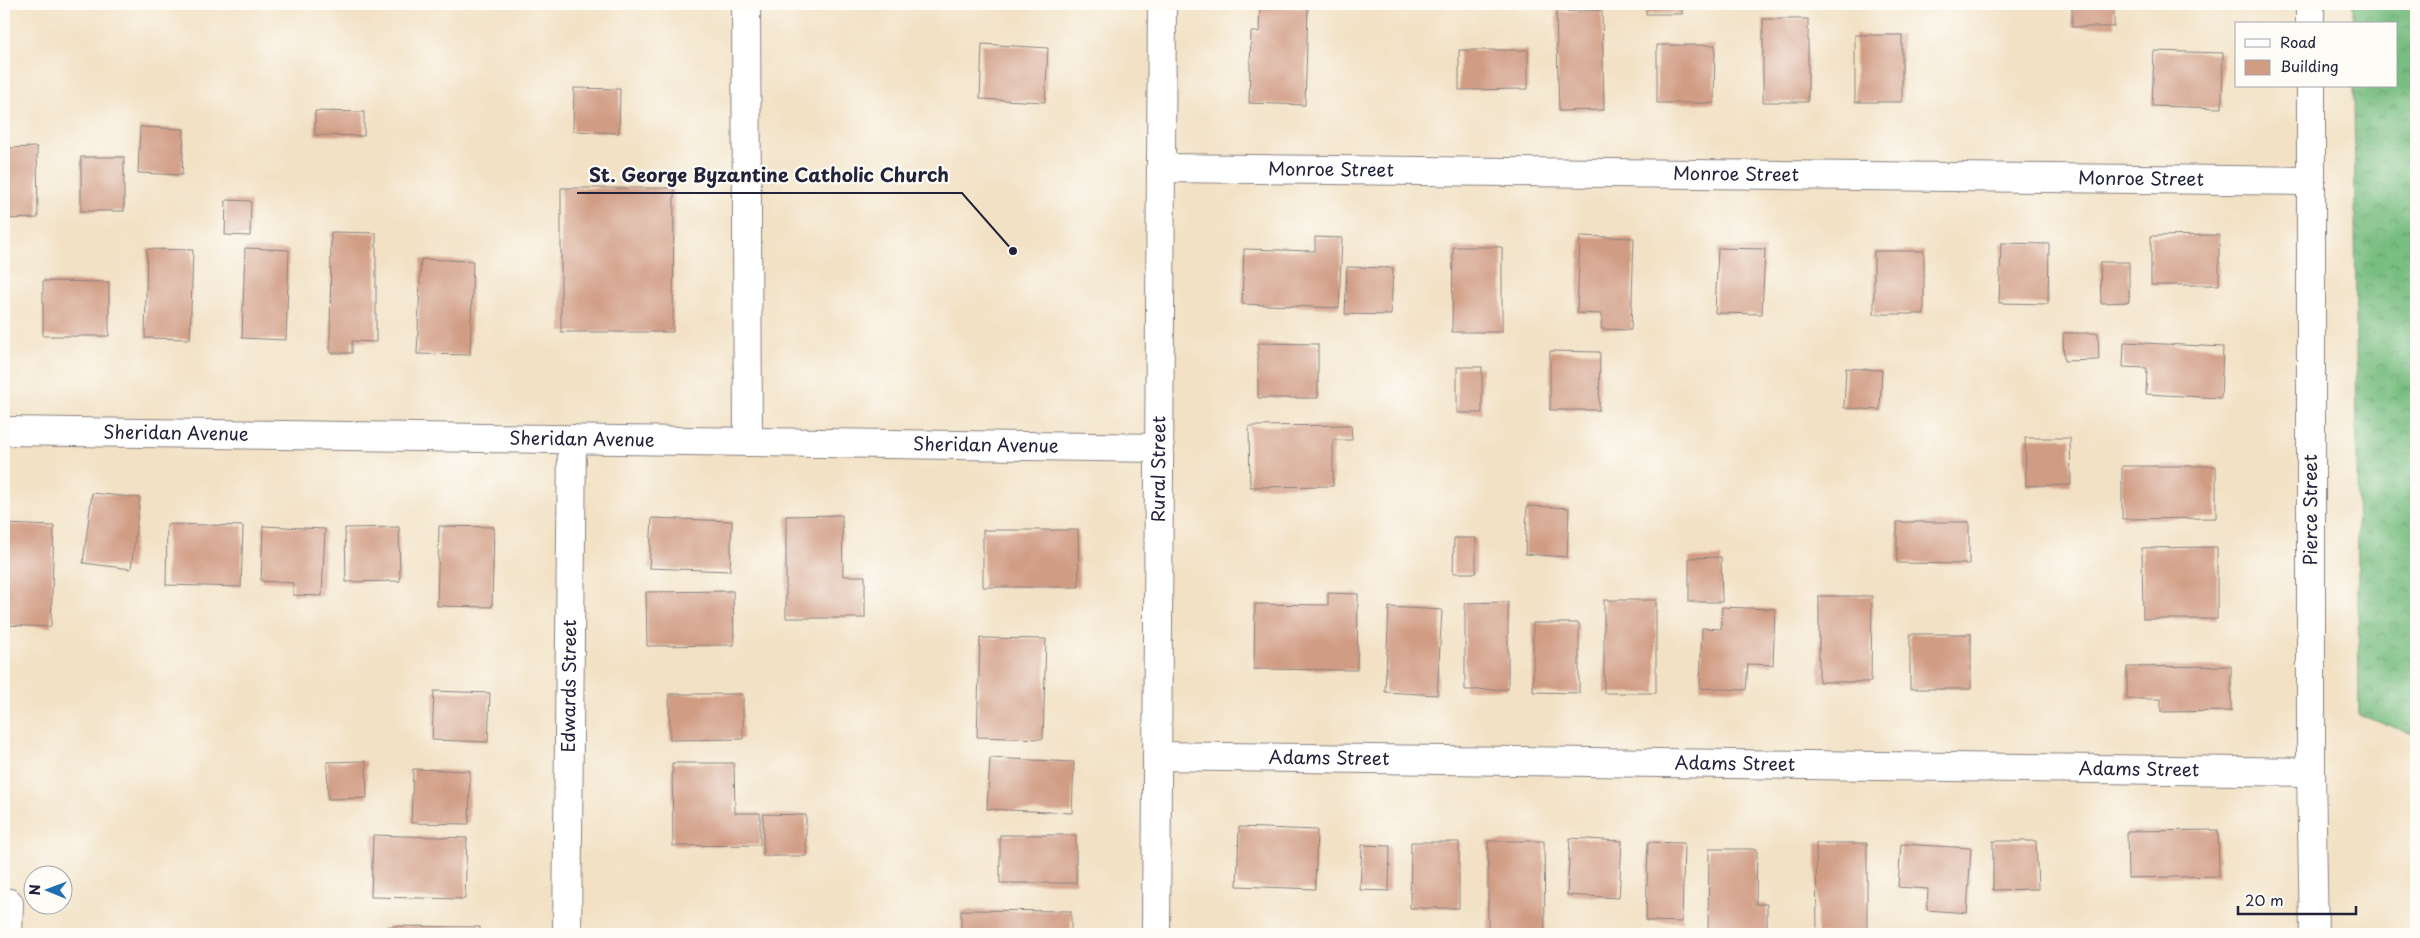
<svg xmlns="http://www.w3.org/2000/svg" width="2420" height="938" font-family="'Playpen Sans',sans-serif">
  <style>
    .forest { fill: url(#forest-crowns); stroke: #4e705e }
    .building { fill: #d19c84 }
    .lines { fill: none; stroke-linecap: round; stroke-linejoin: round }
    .minor-casing { stroke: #8a8280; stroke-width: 30 }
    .minor { stroke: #fff; stroke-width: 28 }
    .labels { text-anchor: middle; stroke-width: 4.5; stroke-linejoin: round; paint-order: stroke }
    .street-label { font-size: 18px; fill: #22223b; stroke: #fdfcf7 }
    .leader { fill: none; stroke: #22223b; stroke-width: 2 }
    .callout-dot { fill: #22223b; stroke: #fdfcf7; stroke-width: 2 }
    .callout-label { font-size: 19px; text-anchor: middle; font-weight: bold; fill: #22223b; stroke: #fdfcf7; stroke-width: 4.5; stroke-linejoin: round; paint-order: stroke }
  </style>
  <defs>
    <pattern id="forest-crowns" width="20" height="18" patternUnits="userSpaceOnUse" patternTransform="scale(1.25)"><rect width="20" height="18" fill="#79be81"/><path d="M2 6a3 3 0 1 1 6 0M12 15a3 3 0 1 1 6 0" fill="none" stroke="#639a6b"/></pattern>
  </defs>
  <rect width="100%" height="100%" fill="#fdfcf7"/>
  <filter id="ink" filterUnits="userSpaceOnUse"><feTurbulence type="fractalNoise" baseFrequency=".02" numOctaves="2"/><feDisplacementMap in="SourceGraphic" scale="10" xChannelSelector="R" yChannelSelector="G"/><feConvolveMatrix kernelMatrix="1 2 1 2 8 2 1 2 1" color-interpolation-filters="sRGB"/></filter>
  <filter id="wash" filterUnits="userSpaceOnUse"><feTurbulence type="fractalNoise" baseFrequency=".0096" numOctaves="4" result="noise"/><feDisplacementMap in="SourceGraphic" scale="20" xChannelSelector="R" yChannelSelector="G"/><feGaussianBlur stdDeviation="1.12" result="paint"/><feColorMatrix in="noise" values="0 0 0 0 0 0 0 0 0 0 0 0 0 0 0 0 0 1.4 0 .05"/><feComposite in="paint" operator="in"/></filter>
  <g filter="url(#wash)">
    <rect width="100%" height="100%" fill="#f2e1c4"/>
    <path class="forest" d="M 2353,4 L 2416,4 L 2416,735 L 2359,715 L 2354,86 L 2396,86 L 2396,24 L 2353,24 Z"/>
    <g id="blocks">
      <g class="building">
        <rect x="1646" y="4" width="36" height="10"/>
        <rect x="2072" y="4" width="42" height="23"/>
        <path d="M 1260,7 L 1308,8 L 1305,105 L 1249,103 L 1251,32 L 1259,32 Z"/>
        <path d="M 1602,10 L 1604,110 L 1559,111 L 1556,12 Z"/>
        <rect x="1763" y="19" width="45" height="83"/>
        <rect x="1855" y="35" width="47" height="67"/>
        <path d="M 982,44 L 1048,48 L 1045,102 L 980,99 Z"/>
        <path d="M 1657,45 L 1715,45 L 1714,103 L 1657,103 Z"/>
        <path d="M 1459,50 L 1528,50 L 1528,89 L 1459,90 Z"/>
        <path d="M 2154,51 L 2223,53 L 2222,108 L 2152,106 Z"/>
        <path d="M 574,88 L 620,89 L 619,133 L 573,131 Z"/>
        <path d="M 315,111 L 364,112 L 364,136 L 315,135 Z"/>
        <path d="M 140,127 L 184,129 L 182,175 L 138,173 Z"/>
        <path d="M 37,147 L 38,218 L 4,219 L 4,148 Z"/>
        <rect x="81" y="157" width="43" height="54"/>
        <path d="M 561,188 L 674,188 L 673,332 L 561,332 Z"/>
        <path d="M 226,200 L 251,201 L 250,236 L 225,235 Z"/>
        <path d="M 331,232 L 376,233 L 376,342 L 352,341 L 352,353 L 330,353 Z"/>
        <path d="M 2219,235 L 2219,285 L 2151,285 L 2151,236 Z"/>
        <path d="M 1580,236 L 1634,238 L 1631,330 L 1601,329 L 1602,314 L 1577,313 Z"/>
        <path d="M 1315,237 L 1342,238 L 1339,308 L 1242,304 L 1244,249 L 1315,251 Z"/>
        <path d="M 2001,243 L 2049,244 L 2048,304 L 1999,303 Z"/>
        <path d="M 1453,247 L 1502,247 L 1502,332 L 1452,332 Z"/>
        <path d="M 245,248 L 289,250 L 286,340 L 242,338 Z"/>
        <path d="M 1718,248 L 1765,249 L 1762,314 L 1715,313 Z"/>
        <path d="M 147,249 L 193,250 L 190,339 L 145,338 Z"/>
        <rect x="1874" y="251" width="50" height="63"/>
        <path d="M 421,259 L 473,261 L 470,355 L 417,354 Z"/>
        <path d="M 2100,262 L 2129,262 L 2129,302 L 2101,303 Z"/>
        <path d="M 1347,267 L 1393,268 L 1391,315 L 1345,314 Z"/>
        <path d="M 43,281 L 109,282 L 109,336 L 43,336 Z"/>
        <rect x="4" y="282" width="3" height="58"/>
        <path d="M 2063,333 L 2098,333 L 2099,360 L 2064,361 Z"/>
        <path d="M 2124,342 L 2223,347 L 2221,398 L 2146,394 L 2147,368 L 2123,367 Z"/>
        <path d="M 1258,343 L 1318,344 L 1318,398 L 1258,398 Z"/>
        <path d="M 1550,351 L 1600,352 L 1599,410 L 1550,410 Z"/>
        <rect x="1457" y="367" width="25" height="46"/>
        <path d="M 1846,368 L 1882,370 L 1880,410 L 1844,408 Z"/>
        <path d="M 1351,425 L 1352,440 L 1333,440 L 1333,486 L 1250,487 L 1249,426 Z"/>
        <path d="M 2025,438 L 2070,438 L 2071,485 L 2026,486 Z"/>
        <path d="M 2122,466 L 2216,466 L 2216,518 L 2122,519 Z"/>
        <path d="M 92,493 L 140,498 L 131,569 L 83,563 Z"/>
        <path d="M 1527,506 L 1569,508 L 1567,557 L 1525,554 Z"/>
        <path d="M 842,515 L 843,576 L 865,576 L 865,618 L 786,618 L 786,516 Z"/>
        <path d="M 652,518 L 732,521 L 730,571 L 649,568 Z"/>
        <path d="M 1897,522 L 1969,522 L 1969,564 L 1897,563 Z"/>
        <path d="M 4,524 L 54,526 L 51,627 L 4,625 Z"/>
        <path d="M 167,524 L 243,526 L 241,587 L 166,585 Z"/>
        <path d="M 263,526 L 325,529 L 322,596 L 293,595 L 293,583 L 261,581 Z"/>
        <path d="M 439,526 L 494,527 L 492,607 L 437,606 Z"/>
        <path d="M 399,527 L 400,581 L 346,582 L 345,528 Z"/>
        <path d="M 983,530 L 1078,530 L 1079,587 L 983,587 Z"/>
        <path d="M 1454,538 L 1476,538 L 1476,573 L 1453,573 Z"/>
        <path d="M 2217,547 L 2217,619 L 2143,619 L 2142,548 Z"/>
        <path d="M 1721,557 L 1722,602 L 1689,602 L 1689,558 Z"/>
        <path d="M 733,591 L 734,645 L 647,646 L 646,592 Z"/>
        <path d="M 1328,593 L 1358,594 L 1357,670 L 1254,669 L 1255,604 L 1328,605 Z"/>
        <path d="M 1819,596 L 1872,596 L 1871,682 L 1819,682 Z"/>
        <rect x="1604" y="600" width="52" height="93"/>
        <path d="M 1508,602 L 1508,689 L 1465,690 L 1465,603 Z"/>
        <path d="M 1389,607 L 1442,610 L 1437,695 L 1385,692 Z"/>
        <path d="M 1722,607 L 1775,609 L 1773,665 L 1748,664 L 1746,690 L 1700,688 L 1702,628 L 1721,629 Z"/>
        <path d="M 1533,623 L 1579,623 L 1579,693 L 1533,692 Z"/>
        <rect x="1910" y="634" width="61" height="55"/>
        <path d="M 980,638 L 1046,639 L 1043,739 L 977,737 Z"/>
        <path d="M 2231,666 L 2231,711 L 2161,712 L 2161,699 L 2127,699 L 2127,667 Z"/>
        <path d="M 434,691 L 490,693 L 488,742 L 432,740 Z"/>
        <path d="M 669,694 L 743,694 L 743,739 L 670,740 Z"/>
        <path d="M 990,758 L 1074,762 L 1072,813 L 987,809 Z"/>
        <path d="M 366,761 L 367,798 L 328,799 L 327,762 Z"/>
        <path d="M 672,763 L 734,763 L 735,813 L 760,813 L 760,845 L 673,846 Z"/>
        <path d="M 413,769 L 470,771 L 469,824 L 411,823 Z"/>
        <path d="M 763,814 L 806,815 L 806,856 L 763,856 Z"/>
        <path d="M 1239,827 L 1317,830 L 1315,889 L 1237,886 Z"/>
        <path d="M 2218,830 L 2219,876 L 2128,878 L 2127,831 Z"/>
        <path d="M 373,835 L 467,838 L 465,899 L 371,897 Z"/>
        <rect x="1000" y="835" width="76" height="48"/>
        <path d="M 1570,838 L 1622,841 L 1619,898 L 1567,895 Z"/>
        <path d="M 1488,841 L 1544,841 L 1545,933 L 1488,933 Z"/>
        <path d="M 1993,841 L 2036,841 L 2038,889 L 1993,890 Z"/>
        <path d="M 1411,842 L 1459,842 L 1459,908 L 1410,908 Z"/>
        <path d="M 1648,842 L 1684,843 L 1682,922 L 1646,921 Z"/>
        <path d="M 1816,843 L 1867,843 L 1867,934 L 1817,934 Z"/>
        <path d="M 1901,844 L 1971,848 L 1967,913 L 1927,910 L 1928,889 L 1898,887 Z"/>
        <path d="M 1362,845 L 1390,846 L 1389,891 L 1360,890 Z"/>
        <path d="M 1709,849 L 1757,849 L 1756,904 L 1767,904 L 1767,934 L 1708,934 Z"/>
        <path d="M 961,910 L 1071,911 L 1071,934 L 961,934 Z"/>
        <path d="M 388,926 L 480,927 L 480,934 L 388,934 Z"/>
      </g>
    </g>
  </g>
  <g filter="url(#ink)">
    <use href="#blocks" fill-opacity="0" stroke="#8a8280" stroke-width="1"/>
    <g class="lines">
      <defs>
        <g id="minor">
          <path d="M 746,4 L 748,442"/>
          <path d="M 2310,4 L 2310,24"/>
          <path d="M 2311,86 L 2311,772 L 2314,934"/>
          <path id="s1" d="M 1161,168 L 2311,181"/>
          <path id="s2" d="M 4,431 L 1160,448"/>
          <path id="s3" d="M 1157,756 L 2311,772"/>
          <path d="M 8,934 L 9,903"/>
          <path id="s4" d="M 567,934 L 572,439"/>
          <path id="s5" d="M 1156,934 L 1162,4"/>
        </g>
      </defs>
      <use href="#minor" class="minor-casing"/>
      <use href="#minor" class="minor"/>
    </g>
  </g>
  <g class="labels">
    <g class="street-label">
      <text dy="6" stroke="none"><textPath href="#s1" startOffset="170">Monroe Street</textPath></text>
      <text dy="6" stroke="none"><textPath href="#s1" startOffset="575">Monroe Street</textPath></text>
      <text dy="6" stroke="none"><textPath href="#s1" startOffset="980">Monroe Street</textPath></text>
      <text dy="6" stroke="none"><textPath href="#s2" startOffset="172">Sheridan Avenue</textPath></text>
      <text dy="6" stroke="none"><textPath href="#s2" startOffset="578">Sheridan Avenue</textPath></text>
      <text dy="6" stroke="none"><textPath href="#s2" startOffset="982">Sheridan Avenue</textPath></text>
      <text dy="6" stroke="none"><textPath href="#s5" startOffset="465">Rural Street</textPath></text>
      <text transform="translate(2311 510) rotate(-90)" y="6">Pierce Street</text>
      <text dy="6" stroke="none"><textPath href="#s4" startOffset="248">Edwards Street</textPath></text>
      <text dy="6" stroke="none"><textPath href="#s3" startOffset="172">Adams Street</textPath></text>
      <text dy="6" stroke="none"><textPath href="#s3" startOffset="578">Adams Street</textPath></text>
      <text dy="6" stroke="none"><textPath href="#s3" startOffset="982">Adams Street</textPath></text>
    </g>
  </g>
  <path class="leader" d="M1013 251L962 193H577"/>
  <circle class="callout-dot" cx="1013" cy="251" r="5"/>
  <g class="callout-label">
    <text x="769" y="182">St. George Byzantine Catholic Church</text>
  </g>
  <rect width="2420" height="938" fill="none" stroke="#fdfcf7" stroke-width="20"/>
  <rect x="2235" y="22" width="162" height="65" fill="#fdfcf7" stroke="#a5a5ac"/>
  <rect x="2245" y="39" width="25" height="8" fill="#ffffff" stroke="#a5a5ac"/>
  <text x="2280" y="48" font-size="15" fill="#22223b">Road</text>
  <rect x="2245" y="60" width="25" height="15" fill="#d19c84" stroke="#a5a5ac"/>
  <text x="2280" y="72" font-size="15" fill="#22223b">Building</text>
  <g transform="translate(48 890) rotate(271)"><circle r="24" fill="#fdfcf7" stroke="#a5a5ac"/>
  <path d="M0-4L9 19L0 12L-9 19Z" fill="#1f6fb2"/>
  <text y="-8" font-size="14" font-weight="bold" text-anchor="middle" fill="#22223b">N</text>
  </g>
  <path d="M2238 906v8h118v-8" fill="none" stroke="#22223b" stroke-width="2.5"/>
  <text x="2245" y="906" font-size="15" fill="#22223b" stroke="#fdfcf7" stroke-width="4" paint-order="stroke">20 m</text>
</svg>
